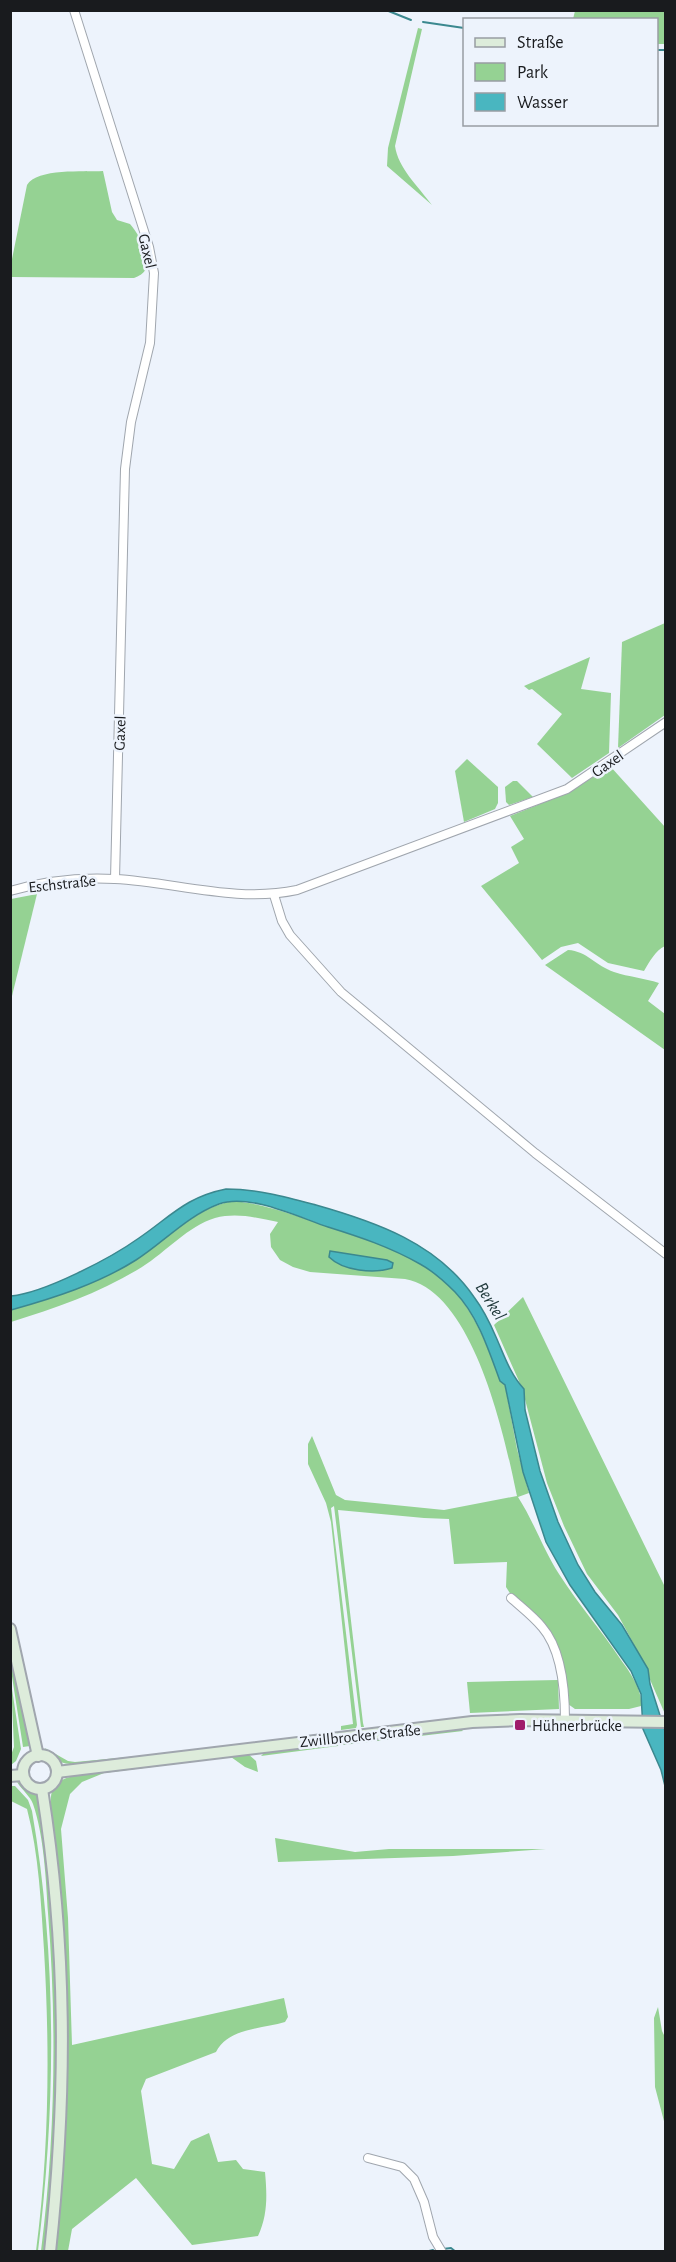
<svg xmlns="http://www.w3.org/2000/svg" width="676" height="2262" font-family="'Alegreya Sans',sans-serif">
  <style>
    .green { fill: #95d293 }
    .water { fill: #49b6c0; stroke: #3b888f; stroke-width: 1.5 }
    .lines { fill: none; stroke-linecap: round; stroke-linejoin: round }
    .stream { stroke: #3b888f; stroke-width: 2 }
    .street-casing { stroke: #a0a6ae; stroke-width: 10 }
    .secondary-casing { stroke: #a0a6ae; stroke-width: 14 }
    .street { stroke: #fff; stroke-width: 8 }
    .secondary { stroke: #ddecdb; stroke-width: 10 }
    .poi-dot { fill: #a01c6b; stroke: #edf3fc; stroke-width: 2 }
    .labels { text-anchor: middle; stroke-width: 5; stroke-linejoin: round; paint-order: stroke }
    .street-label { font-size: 16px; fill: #191b1e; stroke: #edf3fc }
    .poi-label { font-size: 16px; fill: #191b1e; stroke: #edf3fc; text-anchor: start }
    .water-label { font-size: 18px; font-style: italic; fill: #1f383a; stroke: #edf3fc }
  </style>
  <rect width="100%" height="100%" fill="#edf3fc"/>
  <g class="green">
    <path d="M 575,11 L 665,11 L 665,44 L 657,44 L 656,20 L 573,19 Z"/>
    <path d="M 418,28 L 422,29 L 395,146 C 398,168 418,186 432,205 L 387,166 L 388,148 Z"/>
    <path d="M 103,171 L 112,212 L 117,220 L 130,224 C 138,233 152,257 146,269 C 143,274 139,276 134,278 L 12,277 L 11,264 L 27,185 C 37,168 84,172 103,171 Z"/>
    <path d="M 665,623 L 665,715 L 618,748 L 622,642 Z"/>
    <path d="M 590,657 L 581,689 L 611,693 L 609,753 L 572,778 L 537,744 L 562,714 L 532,689 L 529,690 L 524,686 Z"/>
    <path d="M 467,759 L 498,787 L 498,803 L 495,809 L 464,822 L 455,771 Z"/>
    <path d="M 610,766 L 665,827 L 665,946 C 655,951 650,961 644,971 L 608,963 L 578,943 L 561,947 L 542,960 L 481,886 L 519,863 L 511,847 L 524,839 L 510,816 C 546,802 578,788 610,766 Z"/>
    <path d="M 513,781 L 517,781 L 533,797 L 509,805 L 506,802 L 505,787 Z"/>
    <path d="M 37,894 L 11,1000 L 11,899 Z"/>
    <path d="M 568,950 C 587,951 596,966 614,972 C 629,977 644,978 659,983 L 648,1001 L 665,1014 L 665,1050 L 545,965 Z"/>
    <path d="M 233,1201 C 267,1204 298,1217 330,1227 C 378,1243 432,1259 463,1302 C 480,1325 490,1354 500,1380 L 505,1385 L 517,1449 L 529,1493 L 518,1497 C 534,1522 543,1549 559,1574 C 578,1604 602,1631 621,1660 C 630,1672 643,1691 641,1706 L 629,1709 L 575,1709 L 568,1704 L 557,1647 L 513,1598 L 506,1587 L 507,1562 L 454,1564 L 449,1519 L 424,1518 L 338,1510 L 363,1723 L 364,1727 L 361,1727 L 334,1506 L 331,1508 L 357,1725 L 356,1728 L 341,1730 L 341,1726 L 353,1724 L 331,1522 L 326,1503 L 308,1464 L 308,1444 L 312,1436 L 336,1495 L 345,1500 L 444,1510 L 517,1496 C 505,1438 474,1291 405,1279 L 310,1272 L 293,1267 L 280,1260 L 271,1247 L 270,1234 L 278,1222 C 257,1218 237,1212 215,1218 C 188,1226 166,1252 142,1267 C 102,1292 56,1308 11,1322 L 11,1310 C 54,1298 97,1284 135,1260 C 168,1240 194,1208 233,1201 Z"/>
    <path d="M 523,1297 L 665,1587 L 665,1714 L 638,1652 L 618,1615 L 587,1574 L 564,1526 L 547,1483 L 522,1388 L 494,1325 Z"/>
    <path d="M 10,1644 L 30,1746 L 23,1747 L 11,1670 Z"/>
    <path d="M 558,1680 L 559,1709 L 470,1713 L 467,1682 Z"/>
    <path d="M 11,1682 L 21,1749 L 16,1761 L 11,1765 L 11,1755 L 14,1747 Z"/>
    <path d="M 460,1728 L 463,1731 L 343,1745 L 343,1742 Z"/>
    <path d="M 338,1742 L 338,1746 L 261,1756 L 266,1751 Z"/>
    <path d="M 45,1748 L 68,1761 L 75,1762 L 160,1754 L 70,1764 C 59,1763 49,1758 45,1748 Z"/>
    <path d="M 247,1753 L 256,1761 L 258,1772 L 245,1767 L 231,1757 L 104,1773 L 82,1782 L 70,1794 L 61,1829 L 68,1918 L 72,2045 L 284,1998 L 288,2017 L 285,2022 C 261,2029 228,2028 216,2052 L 146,2079 L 141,2091 L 152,2164 L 174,2169 L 191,2141 L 209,2133 L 218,2162 L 236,2160 L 243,2169 L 265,2172 C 267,2194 268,2215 258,2236 L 192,2245 L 136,2178 L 72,2229 L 68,2251 L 55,2251 C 64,2161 71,2069 66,1978 C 64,1941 63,1905 58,1868 C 56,1850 47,1808 52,1791 C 56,1780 68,1777 78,1775 Z"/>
    <path d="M 17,1782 L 25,1784 L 36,1794 L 42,1814 L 49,1854 L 59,2005 L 56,2139 L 46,2251 L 41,2251 C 55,2140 57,2025 48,1913 C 46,1879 44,1836 33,1804 C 30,1796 22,1790 17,1782 Z"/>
    <path d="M 11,1786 L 15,1786 L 28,1800 L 32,1811 C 57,1955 56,2106 38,2251 L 36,2251 C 49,2152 50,2050 44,1950 C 41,1903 39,1855 27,1809 L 11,1801 Z"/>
    <path d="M 275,1838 L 355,1852 L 389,1849 L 546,1849 L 453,1856 L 278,1862 Z"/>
    <path d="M 658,2007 L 662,2031 L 665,2037 L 665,2125 L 655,2087 L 654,2018 Z"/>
  </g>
  <g class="water">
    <path d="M 226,1189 C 257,1189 286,1197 316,1205 C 376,1222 437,1243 474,1297 C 483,1309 490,1323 496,1337 C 504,1355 510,1374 524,1389 L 525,1410 L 540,1471 L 558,1522 L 578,1565 L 595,1592 L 622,1625 L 648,1669 L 650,1684 L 665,1731 L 665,1786 L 661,1770 L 643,1729 L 641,1694 L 631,1671 L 570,1585 L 546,1542 L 523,1472 L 505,1385 L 500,1381 C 489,1351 478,1316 455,1292 C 445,1282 433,1271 420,1264 C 390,1247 360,1237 328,1227 C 298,1217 249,1193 219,1204 C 187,1216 164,1242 136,1260 C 98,1284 54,1298 11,1310 L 11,1296 C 44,1293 111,1258 139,1238 C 171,1216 186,1197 226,1189 Z"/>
    <path d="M 330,1251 L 387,1260 L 393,1263 L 392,1268 C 374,1274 343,1271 329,1257 Z"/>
  </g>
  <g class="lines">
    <g class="stream">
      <path d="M 386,10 L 411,20"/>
      <path d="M 423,22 L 464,28"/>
      <path d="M 656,50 L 666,50"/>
      <path d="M 443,2249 L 451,2248 L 456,2252"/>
      <path d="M 425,2252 L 433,2250"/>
    </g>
    <defs>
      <g id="street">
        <path d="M 74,10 L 149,247 L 154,273 L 150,343 L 131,422 L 125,469 L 115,879"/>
        <path d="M 10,891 C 44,881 80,877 115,879 C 175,882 236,903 297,890 L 567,789 L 666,722"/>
        <path d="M 274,895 L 282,921 L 290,935 L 341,992 L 535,1153 L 666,1254"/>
        <path d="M 511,1598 C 521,1607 533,1616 542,1627 C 562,1650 565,1690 565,1720"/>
        <path d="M 368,2158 L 402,2167 L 414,2179 L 424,2202 L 433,2237 L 442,2252"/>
      </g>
      <g id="secondary">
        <path d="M 10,1629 L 38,1756"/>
        <circle cx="40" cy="1772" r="17"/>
        <path d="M 57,1772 L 472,1722 L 520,1720 L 666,1722"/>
        <path d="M 10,1776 L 23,1775"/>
        <path d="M 42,1789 C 67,1946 67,2093 50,2252"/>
      </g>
    </defs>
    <use href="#street" class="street-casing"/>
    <use href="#secondary" class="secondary-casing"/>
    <use href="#street" class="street"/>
    <use href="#secondary" class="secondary"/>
  </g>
  <rect class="poi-dot" x="514" y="1719" width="12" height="12" rx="3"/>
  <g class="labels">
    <g class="street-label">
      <text transform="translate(148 251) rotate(77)" y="6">Gaxel</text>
      <text transform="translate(119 733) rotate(-88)" y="6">Gaxel</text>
      <text transform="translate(607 763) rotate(-35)" y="6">Gaxel</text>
      <text transform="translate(62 883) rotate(-6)" y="6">Eschstraße</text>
      <text transform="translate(360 1735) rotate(-6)" y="6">Zwillbrocker Straße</text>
    </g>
    <g class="poi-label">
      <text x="532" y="1731">Hühnerbrücke</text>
    </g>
    <g class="water-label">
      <text transform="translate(491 1301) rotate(58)" y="6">Berkel</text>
    </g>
  </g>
  <rect width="676" height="2262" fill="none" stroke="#191b1e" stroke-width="24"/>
  <rect x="463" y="18" width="195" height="108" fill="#edf3fc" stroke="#989da3" stroke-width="1.5"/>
  <rect x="475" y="38" width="30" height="9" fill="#ddecdb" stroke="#989da3" stroke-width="1.5"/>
  <text x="517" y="48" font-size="18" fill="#191b1e">Straße</text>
  <rect x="475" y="63" width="30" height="18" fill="#95d293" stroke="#989da3" stroke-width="1.5"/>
  <text x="517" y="78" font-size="18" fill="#191b1e">Park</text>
  <rect x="475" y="93" width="30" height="18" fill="#49b6c0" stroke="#989da3" stroke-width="1.5"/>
  <text x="517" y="108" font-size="18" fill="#191b1e">Wasser</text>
</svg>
